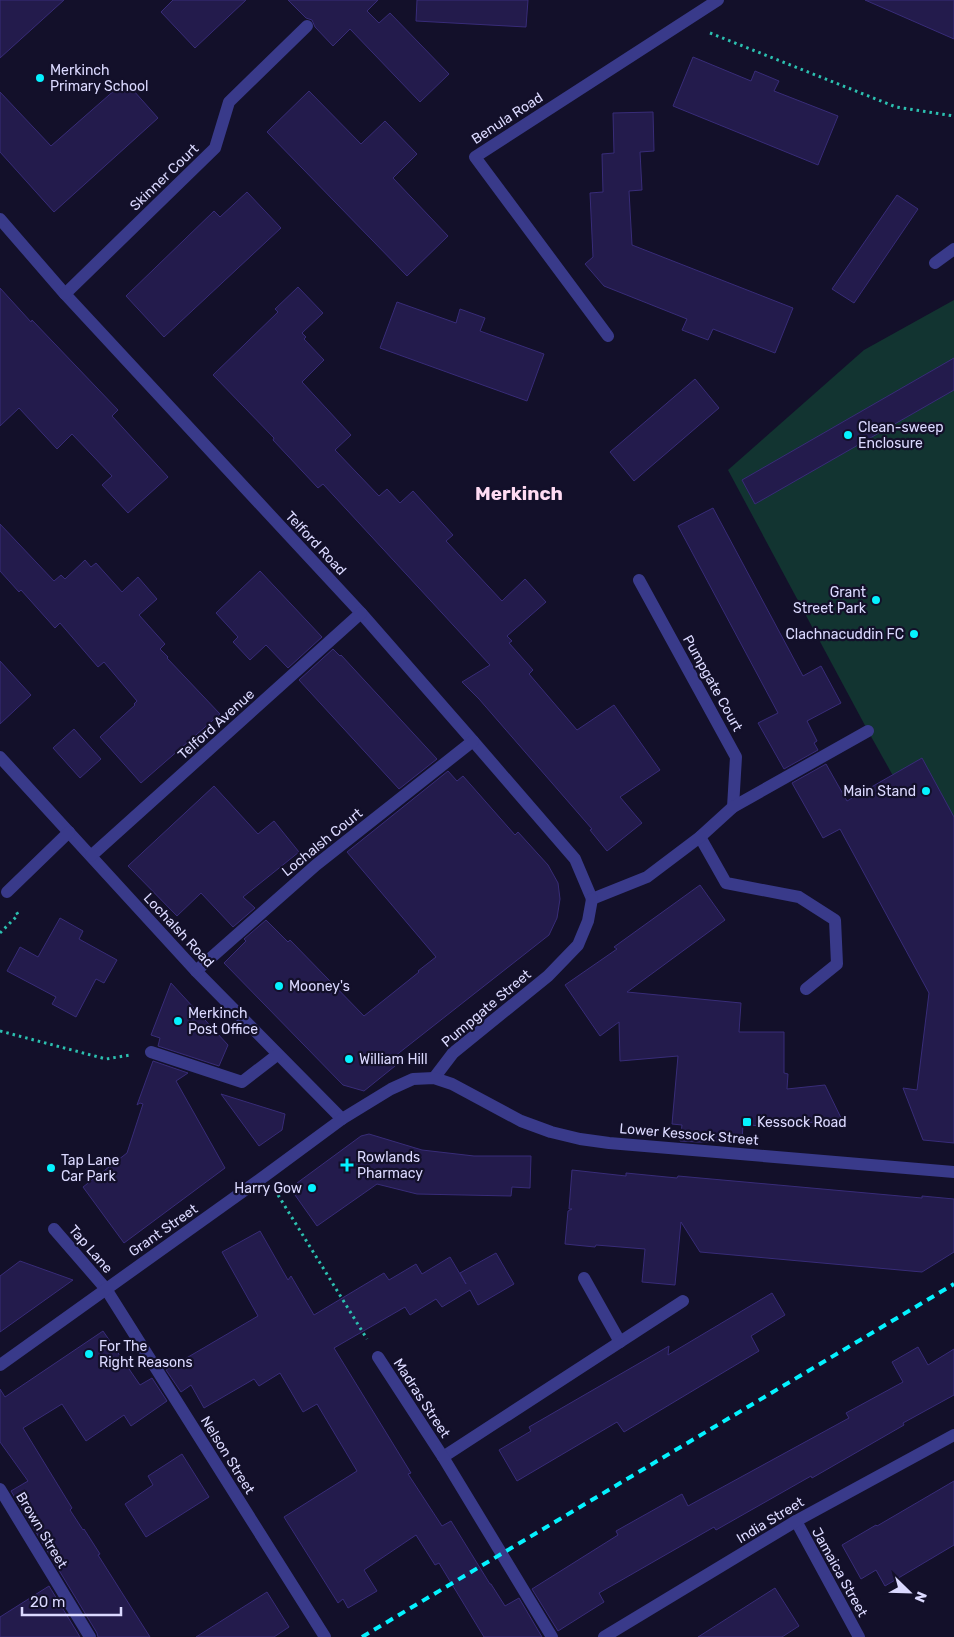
<svg xmlns="http://www.w3.org/2000/svg" width="954" height="1637" font-family="Rubik,sans-serif">
  <style>
    .green { fill: #123431 }
    .building { fill: #231b4c; stroke: #382c78 }
    .lines { fill: none; stroke-linecap: round; stroke-linejoin: round }
    .path { stroke: #2cc0b0; stroke-width: 3; stroke-dasharray: 2.5 4; stroke-linecap: butt }
    .service { stroke: #393a8a; stroke-width: 12 }
    .minor { stroke: #393a8a; stroke-width: 12 }
    .rail { stroke: #05f2ff; stroke-width: 4; stroke-dasharray: 8 6; stroke-linecap: butt }
    .poi-dot { fill: #05f2ff; stroke: #13102a; stroke-width: 2 }
    .labels { text-anchor: middle; stroke-width: 4.5; stroke-linejoin: round; paint-order: stroke }
    .poi-label { font-size: 14px; fill: #dbd9ff; stroke: #13102a; text-anchor: start }
    .street-label { font-size: 14px; fill: #dbd9ff; stroke: #13102a }
    .district-label { font-size: 19px; font-weight: bold; fill: #ffdbf3; stroke: #13102a }
  </style>
  <rect width="100%" height="100%" fill="#13102a"/>
  <path class="green" d="M 954,300 L 954,885 L 868,731 L 728,470 L 864,350 Z"/>
  <g class="building">
    <path d="M 0,0 L 64,0 L 0,58 Z"/>
    <path d="M 173,0 L 246,0 L 195,48 L 161,12 Z"/>
    <path d="M 288,0 L 378,0 L 367,11 L 379,23 L 390,13 L 449,74 L 420,102 L 350,29 L 333,46 L 315,27 L 312,20 L 306,18 Z"/>
    <path d="M 417,0 L 528,0 L 526,27 L 416,21 Z"/>
    <path d="M 865,0 L 954,0 L 954,39 Z"/>
    <path d="M 693,57 L 751,81 L 755,71 L 779,81 L 774,91 L 838,116 L 818,165 L 673,106 Z"/>
    <path d="M 125,81 L 158,118 L 54,212 L 0,152 L 0,92 L 51,146 Z"/>
    <path d="M 309,91 L 361,144 L 385,121 L 417,154 L 393,178 L 448,236 L 407,276 L 267,132 Z"/>
    <path d="M 653,112 L 654,151 L 640,152 L 642,190 L 629,191 L 632,245 L 793,308 L 775,353 L 713,329 L 708,340 L 682,330 L 687,319 L 604,286 L 585,264 L 593,257 L 590,193 L 603,192 L 602,154 L 614,153 L 613,113 Z"/>
    <path d="M 247,192 L 281,228 L 164,337 L 126,296 L 214,211 L 220,217 Z"/>
    <path d="M 897,195 L 918,209 L 854,303 L 832,289 Z"/>
    <path d="M 298,287 L 323,313 L 302,333 L 306,337 L 304,339 L 324,360 L 302,382 L 351,435 L 335,450 L 379,496 L 387,489 L 400,503 L 413,491 L 453,535 L 446,541 L 502,601 L 525,579 L 546,602 L 507,636 L 512,641 L 509,643 L 533,670 L 529,674 L 577,730 L 614,705 L 660,770 L 620,797 L 642,823 L 607,851 L 590,830 L 592,829 L 479,699 L 462,682 L 490,665 L 323,484 L 318,488 L 273,440 L 274,438 L 213,375 L 278,312 L 275,309 Z"/>
    <path d="M 0,288 L 31,322 L 32,320 L 118,410 L 112,416 L 168,477 L 128,513 L 102,485 L 112,476 L 72,434 L 57,449 L 19,408 L 0,426 Z"/>
    <path d="M 397,302 L 456,323 L 460,309 L 485,318 L 480,331 L 544,354 L 527,401 L 380,348 Z"/>
    <path d="M 954,358 L 954,390 L 755,504 L 742,480 Z"/>
    <path d="M 695,379 L 719,408 L 634,481 L 610,452 Z"/>
    <path d="M 713,508 L 803,676 L 821,666 L 841,703 L 807,721 L 817,741 L 814,743 L 818,750 L 784,769 L 758,723 L 778,713 L 678,526 Z"/>
    <path d="M 0,524 L 54,581 L 61,575 L 65,579 L 85,560 L 91,567 L 96,563 L 122,592 L 138,577 L 157,599 L 139,615 L 165,644 L 160,649 L 168,657 L 167,658 L 220,714 L 141,783 L 100,737 L 135,705 L 134,704 L 137,701 L 104,662 L 98,667 L 60,623 L 55,628 L 21,590 L 19,592 L 0,571 Z"/>
    <path d="M 260,571 L 322,637 L 288,668 L 266,645 L 250,660 L 233,642 L 238,637 L 216,613 Z"/>
    <path d="M 333,649 L 340,656 L 341,655 L 437,759 L 399,789 L 299,680 Z"/>
    <path d="M 0,661 L 31,695 L 0,724 Z"/>
    <path d="M 74,729 L 101,759 L 80,778 L 53,748 Z"/>
    <path d="M 922,758 L 954,817 L 954,1143 L 923,1140 L 903,1088 L 917,1090 L 929,993 L 840,829 L 823,838 L 792,783 L 826,764 L 847,801 Z"/>
    <path d="M 448,771 L 457,781 L 463,776 L 515,835 L 518,832 L 548,865 L 558,883 L 560,899 L 557,918 L 549,935 L 390,1060 L 395,1066 L 364,1091 L 343,1085 L 224,963 L 246,941 L 244,939 L 266,920 L 288,942 L 290,940 L 364,1016 L 419,972 L 418,971 L 436,957 L 347,852 Z"/>
    <path d="M 214,786 L 258,834 L 274,821 L 299,852 L 243,897 L 255,908 L 233,927 L 201,893 L 177,916 L 128,866 Z"/>
    <path d="M 700,885 L 725,920 L 627,992 L 741,1003 L 739,1032 L 784,1032 L 784,1073 L 788,1074 L 787,1089 L 825,1085 L 844,1124 L 760,1120 L 759,1126 L 743,1124 L 742,1141 L 698,1142 L 680,1141 L 682,1125 L 672,1124 L 678,1056 L 620,1061 L 619,1022 L 600,1036 L 565,985 L 617,949 L 614,947 Z"/>
    <path d="M 60,918 L 83,931 L 79,939 L 117,960 L 104,983 L 96,979 L 76,1017 L 52,1004 L 56,997 L 7,971 L 20,947 L 38,957 Z"/>
    <path d="M 171,983 L 228,1045 L 219,1066 L 158,1046 L 160,1038 L 151,1035 Z"/>
    <path d="M 153,1061 L 188,1073 L 176,1081 L 225,1168 L 124,1243 L 83,1187 L 127,1153 L 143,1104 L 140,1103 L 137,1105 Z"/>
    <path d="M 221,1094 L 285,1114 L 282,1130 L 259,1146 Z"/>
    <path d="M 369,1134 L 422,1150 L 474,1156 L 531,1156 L 530,1188 L 512,1187 L 511,1196 L 417,1194 L 377,1184 L 317,1226 L 295,1195 L 297,1183 L 361,1136 Z"/>
    <path d="M 572,1170 L 626,1176 L 626,1173 L 677,1178 L 678,1176 L 922,1198 L 922,1196 L 954,1199 L 954,1252 L 922,1272 L 700,1252 L 681,1222 L 675,1285 L 642,1282 L 645,1249 L 596,1245 L 595,1247 L 565,1244 L 568,1211 L 572,1209 L 569,1209 Z"/>
    <path d="M 260,1231 L 288,1280 L 291,1276 L 314,1315 L 384,1273 L 389,1280 L 416,1264 L 422,1274 L 450,1257 L 466,1284 L 460,1273 L 496,1253 L 514,1284 L 478,1305 L 470,1290 L 442,1307 L 436,1299 L 410,1315 L 405,1307 L 334,1348 L 411,1473 L 408,1474 L 442,1526 L 451,1521 L 490,1584 L 491,1584 L 505,1606 L 519,1598 L 542,1637 L 484,1637 L 439,1563 L 435,1565 L 416,1535 L 364,1570 L 377,1591 L 348,1608 L 343,1599 L 338,1603 L 284,1517 L 357,1471 L 317,1404 L 303,1412 L 280,1373 L 259,1386 L 254,1379 L 204,1408 L 191,1385 L 181,1392 L 166,1370 L 258,1316 L 222,1252 Z"/>
    <path d="M 20,1261 L 73,1280 L 0,1332 L 0,1276 Z"/>
    <path d="M 772,1293 L 785,1315 L 751,1336 L 759,1351 L 624,1432 L 617,1422 L 517,1481 L 499,1450 L 531,1431 L 529,1427 L 669,1346 L 668,1355 Z"/>
    <path d="M 103,1331 L 140,1385 L 152,1378 L 167,1401 L 131,1426 L 124,1415 L 86,1441 L 62,1404 L 23,1428 L 72,1508 L 70,1510 L 83,1530 L 84,1529 L 100,1554 L 98,1555 L 150,1637 L 98,1637 L 97,1633 L 11,1491 L 28,1481 L 0,1442 L 0,1389 L 5,1397 Z"/>
    <path d="M 918,1347 L 928,1365 L 954,1349 L 954,1395 L 903,1423 L 904,1425 L 812,1478 L 811,1476 L 716,1530 L 714,1527 L 599,1593 L 604,1602 L 558,1631 L 532,1589 L 618,1535 L 616,1531 L 682,1494 L 688,1506 L 849,1418 L 846,1413 L 903,1382 L 892,1362 Z"/>
    <path d="M 182,1454 L 209,1497 L 146,1537 L 125,1504 L 153,1485 L 148,1476 Z"/>
    <path d="M 954,1481 L 954,1545 L 885,1586 L 876,1570 L 861,1579 L 842,1545 L 876,1525 L 877,1526 Z"/>
    <path d="M 49,1586 L 80,1637 L 0,1637 L 0,1617 Z"/>
    <path d="M 775,1588 L 799,1626 L 782,1637 L 698,1637 Z"/>
    <path d="M 267,1592 L 289,1627 L 274,1637 L 196,1637 Z"/>
  </g>
  <g class="lines">
    <g class="path">
      <path d="M 710,33 L 896,107 L 954,116"/>
      <path d="M 0,933 L 18,915 L 16,911"/>
      <path d="M 0,1031 L 106,1059 L 130,1055"/>
      <path d="M 278,1195 L 367,1339"/>
    </g>
    <g class="service">
      <path d="M 935,263 L 954,249"/>
      <path d="M 584,1278 L 620,1342"/>
      <path d="M 443,1457 L 683,1301"/>
    </g>
    <g class="minor">
      <path d="M 0,219 L 65,294 L 361,613 L 473,741 L 575,859 L 592,899"/>
      <path d="M 65,294 L 215,148 L 229,102 L 307,26"/>
      <path d="M 608,336 L 475,157 L 718,0"/>
      <path d="M 639,580 L 736,757 L 733,807"/>
      <path d="M 0,757 L 196,971 L 342,1119"/>
      <path d="M 700,837 L 726,883 L 799,897 L 835,920 L 837,964 L 806,989"/>
      <path d="M 91,856 L 361,613"/>
      <path d="M 7,892 L 69,832"/>
      <path d="M 592,899 L 647,877 L 700,837 L 733,807 L 868,731"/>
      <path d="M 196,971 L 316,865 L 473,741"/>
      <path d="M 151,1052 L 242,1082 L 277,1055"/>
      <path d="M 434,1078 L 453,1053 L 548,976 L 578,945 L 588,921 L 592,899"/>
      <path d="M 54,1229 L 106,1289 L 325,1637"/>
      <path d="M 378,1357 L 443,1457 L 552,1637"/>
      <path d="M 0,1365 L 266,1175 L 342,1119 L 391,1089 L 413,1079 L 434,1078 L 452,1084 L 521,1121 L 551,1132 L 580,1139 L 609,1143 L 954,1172"/>
      <path d="M 0,1489 L 90,1637"/>
      <path d="M 796,1521 L 859,1637"/>
      <path d="M 604,1637 L 796,1521 L 954,1435"/>
    </g>
    <path class="rail" d="M 362,1637 L 954,1284"/>
  </g>
  <g class="poi-dot">
    <circle cx="40" cy="78" r="5"/>
    <circle cx="848" cy="435" r="5"/>
    <circle cx="876" cy="600" r="5"/>
    <circle cx="914" cy="634" r="5"/>
    <circle cx="926" cy="791" r="5"/>
    <circle cx="279" cy="986" r="5"/>
    <circle cx="178" cy="1021" r="5"/>
    <circle cx="349" cy="1059" r="5"/>
    <rect x="742" y="1117" width="10" height="10" rx="2.5"/>
    <path d="M344.5 1157.5h5v5h5v5h-5v5h-5v-5h-5v-5h5z"/>
    <circle cx="51" cy="1168" r="5"/>
    <circle cx="312" cy="1188" r="5"/>
    <circle cx="89" cy="1354" r="5"/>
  </g>
  <g class="labels">
    <g class="poi-label">
      <text x="50" y="75">Merkinch<tspan x="50" dy="16">Primary School</tspan></text>
      <text x="858" y="432">Clean-sweep<tspan x="858" dy="16">Enclosure</tspan></text>
      <text x="866" y="597" text-anchor="end">Grant<tspan x="866" dy="16">Street Park</tspan></text>
      <text x="904" y="639" text-anchor="end">Clachnacuddin FC</text>
      <text x="916" y="796" text-anchor="end">Main Stand</text>
      <text x="289" y="991">Mooney's</text>
      <text x="188" y="1018">Merkinch<tspan x="188" dy="16">Post Office</tspan></text>
      <text x="359" y="1064">William Hill</text>
      <text x="757" y="1127">Kessock Road</text>
      <text x="357" y="1162">Rowlands<tspan x="357" dy="16">Pharmacy</tspan></text>
      <text x="61" y="1165">Tap Lane<tspan x="61" dy="16">Car Park</tspan></text>
      <text x="302" y="1193" text-anchor="end">Harry Gow</text>
      <text x="99" y="1351">For The<tspan x="99" dy="16">Right Reasons</tspan></text>
    </g>
    <g class="street-label">
      <text transform="translate(507 118) rotate(-33)" y="5">Benula Road</text>
      <text transform="translate(164 177) rotate(-44)" y="5">Skinner Court</text>
      <text transform="translate(316 543) rotate(47)" y="5">Telford Road</text>
      <text transform="translate(713 683) rotate(61)" y="5">Pumpgate Court</text>
      <text transform="translate(216 724) rotate(-42)" y="5">Telford Avenue</text>
      <text transform="translate(322 842) rotate(-39)" y="5">Lochalsh Court</text>
      <text transform="translate(179 930) rotate(47)" y="5">Lochalsh Road</text>
      <text transform="translate(486 1008) rotate(-40)" y="5">Pumpgate Street</text>
      <text transform="translate(689 1134) rotate(5)" y="5">Lower Kessock Street</text>
      <text transform="translate(163 1230) rotate(-35)" y="5">Grant Street</text>
      <text transform="translate(91 1249) rotate(49)" y="5">Tap Lane</text>
      <text transform="translate(422 1398) rotate(57)" y="5">Madras Street</text>
      <text transform="translate(228 1455) rotate(58)" y="5">Nelson Street</text>
      <text transform="translate(770 1520) rotate(-31)" y="5">India Street</text>
      <text transform="translate(42 1530) rotate(59)" y="5">Brown Street</text>
      <text transform="translate(840 1572) rotate(61)" y="5">Jamaica Street</text>
    </g>
    <g class="district-label">
      <text x="519" y="500">Merkinch</text>
    </g>
  </g>
  <g transform="translate(909 1592) rotate(113)" stroke="#13102a" stroke-width="4" paint-order="stroke">
  <path d="M0-4L9 19L0 12L-9 19Z" fill="#dbd9ff"/>
  <text y="-8" font-size="14" font-weight="bold" text-anchor="middle" fill="#dbd9ff">N</text>
  </g>
  <path d="M22 1607v8h99v-8" fill="none" stroke="#dbd9ff" stroke-width="2.5"/>
  <text x="30" y="1607" font-size="15" fill="#dbd9ff" stroke="#13102a" stroke-width="4" paint-order="stroke">20 m</text>
</svg>
